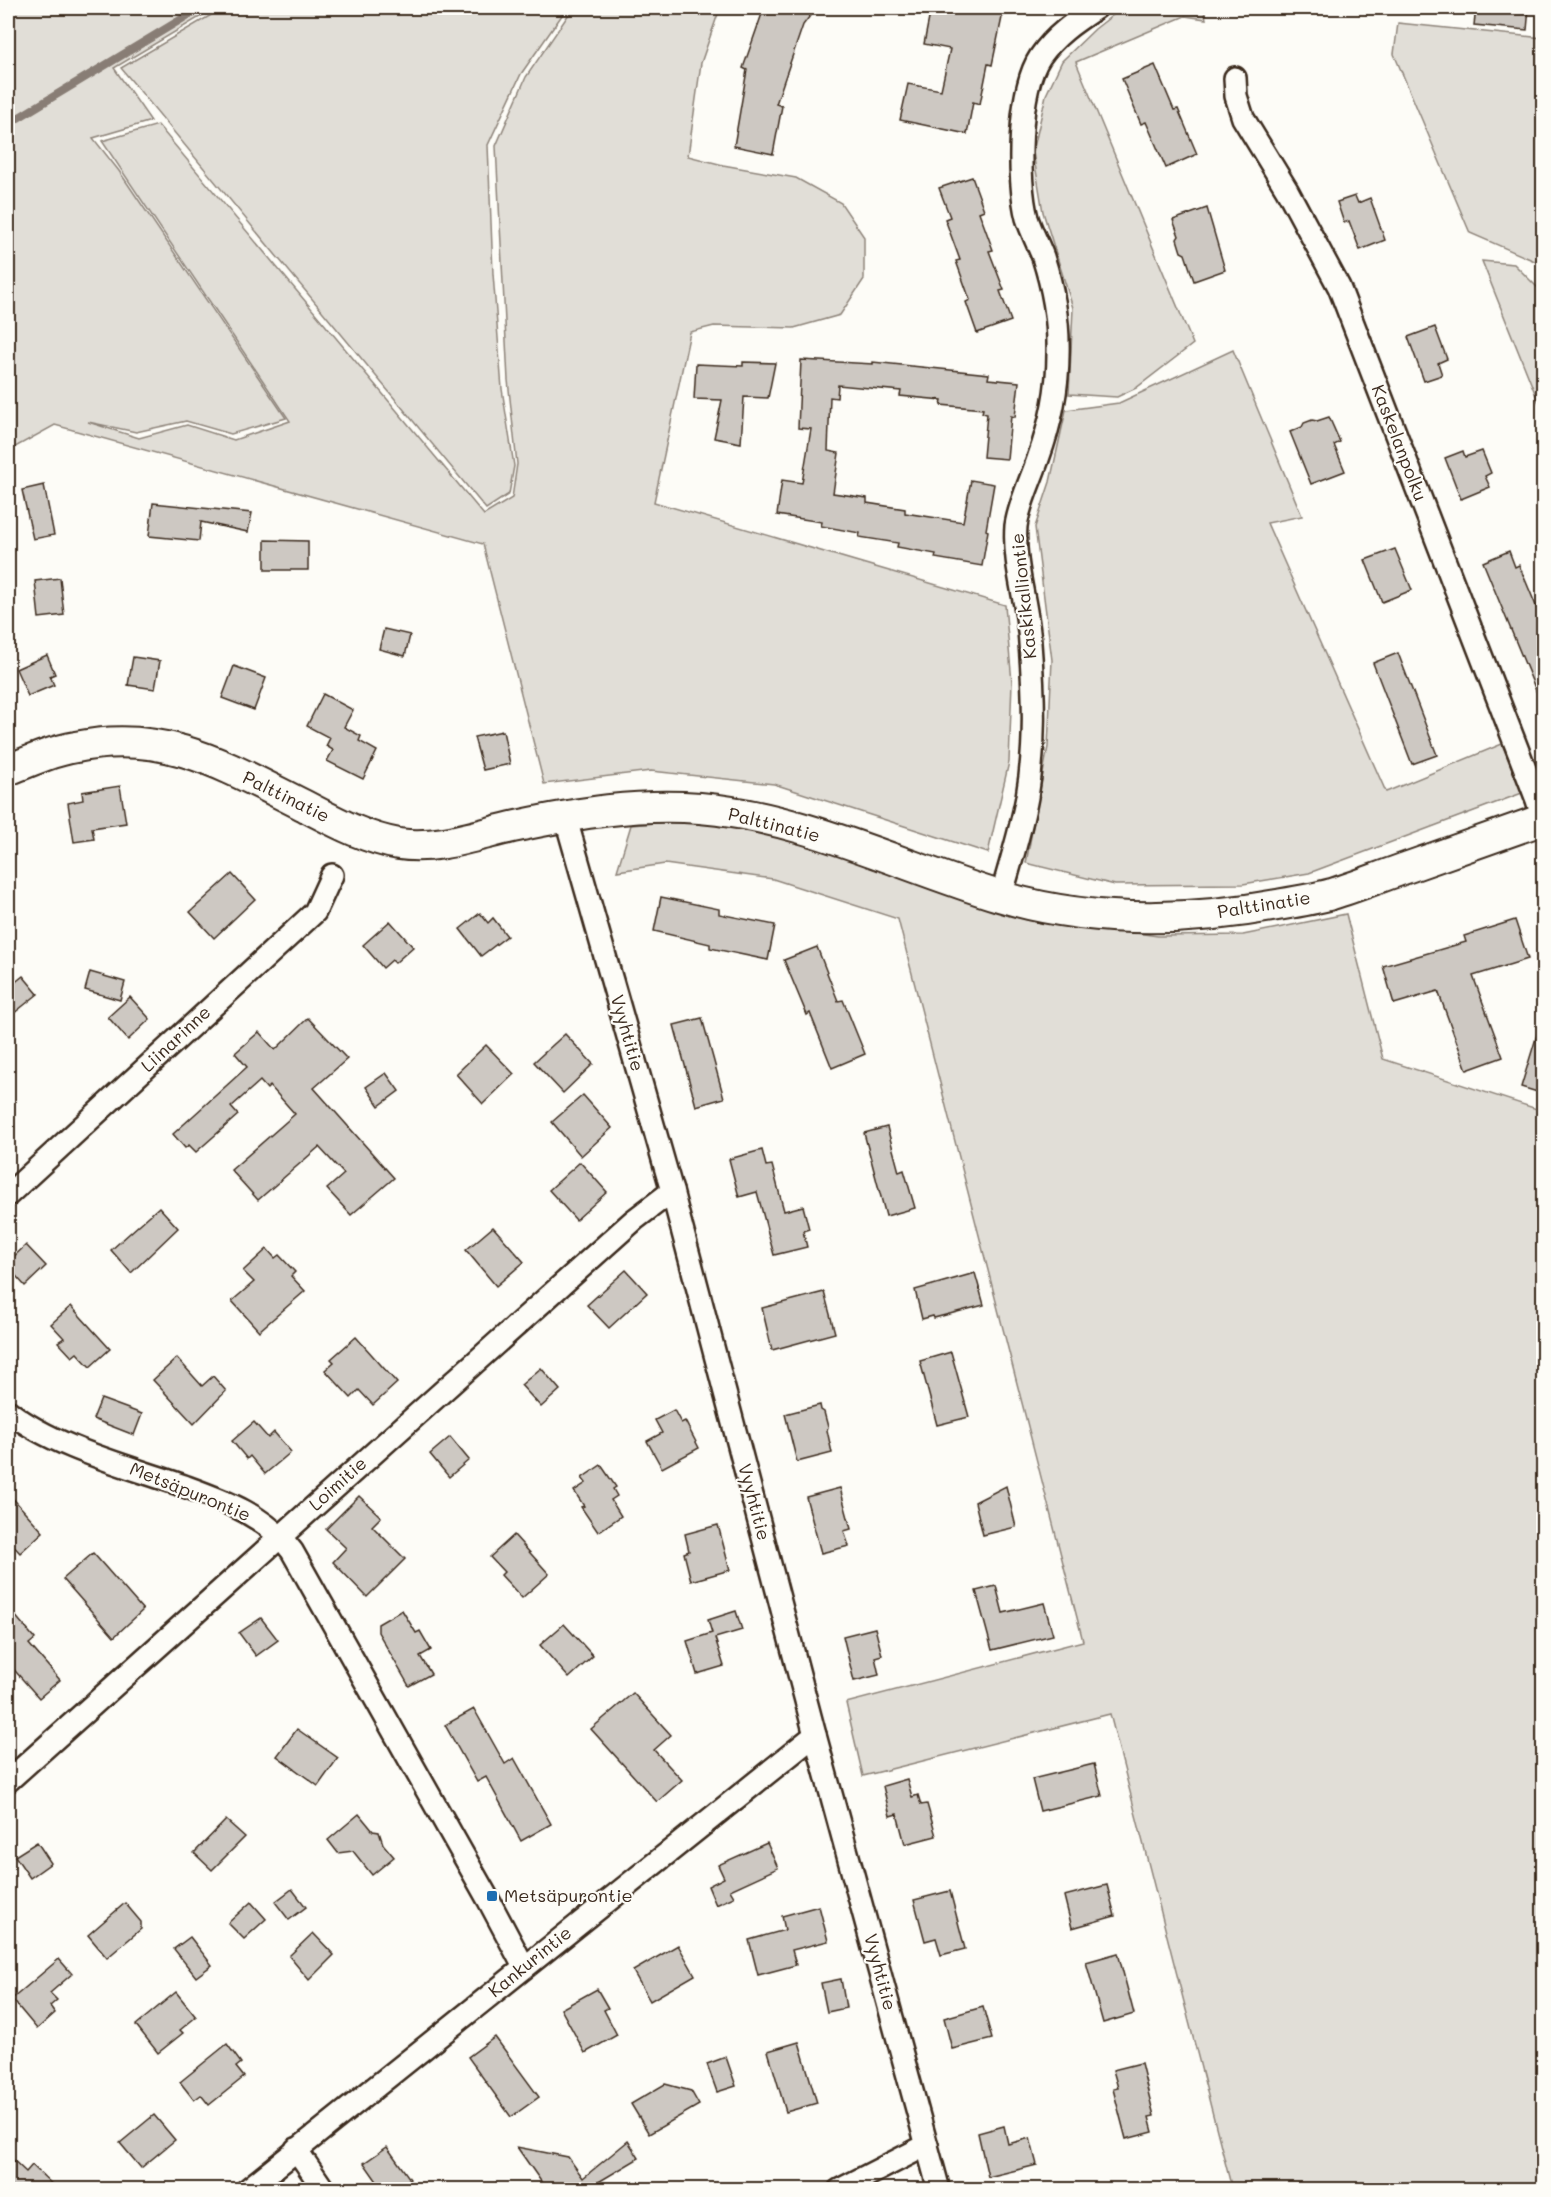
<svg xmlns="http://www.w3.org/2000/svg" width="1551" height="2197" font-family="Mali,sans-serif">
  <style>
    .green { fill: #e1ded7; stroke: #8e847a; stroke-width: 1.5 }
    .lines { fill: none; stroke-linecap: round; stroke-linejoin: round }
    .stream { stroke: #887d74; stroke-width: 8 }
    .building { fill: #cdc8c2; stroke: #3b2a1e; stroke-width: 1.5 }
    .street-casing { stroke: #3b2a1e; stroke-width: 26 }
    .secondary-casing { stroke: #3b2a1e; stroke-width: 34 }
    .street { stroke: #fdfcf7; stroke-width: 21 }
    .secondary { stroke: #fdfcf7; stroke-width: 30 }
    .poi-dot { fill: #1f6fb2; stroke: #fdfcf7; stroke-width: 2 }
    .labels { text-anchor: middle; stroke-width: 4.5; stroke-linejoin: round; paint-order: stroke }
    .street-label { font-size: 18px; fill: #3b2a1e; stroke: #fdfcf7 }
    .poi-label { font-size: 18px; fill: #3b2a1e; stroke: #fdfcf7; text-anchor: start }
  </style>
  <rect width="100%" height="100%" fill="#fdfcf7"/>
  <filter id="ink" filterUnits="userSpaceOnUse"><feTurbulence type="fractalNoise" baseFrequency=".0167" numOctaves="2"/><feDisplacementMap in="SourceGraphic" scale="12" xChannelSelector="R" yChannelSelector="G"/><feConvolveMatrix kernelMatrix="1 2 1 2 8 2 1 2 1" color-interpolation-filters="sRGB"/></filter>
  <g filter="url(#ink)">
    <g class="green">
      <path d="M 8,8 L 215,8 L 114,68 L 151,121 L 93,138 L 119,171 L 286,418 L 231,434 L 186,421 L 136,432 L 88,422 L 139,438 L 187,425 L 234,440 L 290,421 L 102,141 L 158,125 L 484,515 L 512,498 L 517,464 L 508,380 L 496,146 L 526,77 L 573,8 L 720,8 L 701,63 L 688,156 L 723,165 L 796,178 L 841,203 L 864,237 L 864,279 L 840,315 L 794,328 L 714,326 L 690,332 L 654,502 L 1005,605 L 1012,682 L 1009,762 L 988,853 L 774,784 L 651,771 L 544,784 L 483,544 L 55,425 L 8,451 Z"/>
      <path d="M 223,8 L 567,8 L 521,74 L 488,145 L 493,274 L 502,389 L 514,466 L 509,494 L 486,509 L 121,68 Z"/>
      <path d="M 1122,8 L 1204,8 L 1206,19 L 1185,16 L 1076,62 L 1193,344 L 1136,388 L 1117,397 L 1069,394 L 1073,308 L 1043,212 L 1033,152 L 1046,95 L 1062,61 L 1095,29 Z"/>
      <path d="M 1398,23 L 1543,38 L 1543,268 L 1537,262 L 1470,233 L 1394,54 Z"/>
      <path d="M 1482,261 L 1514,264 L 1543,293 L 1543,413 Z"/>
      <path d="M 1233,350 L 1302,516 L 1267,523 L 1386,792 L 1502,744 L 1522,793 L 1309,873 L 1243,884 L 1115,885 L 1026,863 L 1048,747 L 1052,660 L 1035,527 L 1050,482 L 1066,410 L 1119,403 Z"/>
      <path d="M 702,819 L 769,831 L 1049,921 L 1158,936 L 1243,935 L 1346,914 L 1383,1059 L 1543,1111 L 1543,2189 L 1232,2189 L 1110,1714 L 863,1776 L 846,1703 L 1083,1641 L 898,919 L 773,879 L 665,864 L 617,871 L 631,825 Z"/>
    </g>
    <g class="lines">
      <path class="stream" d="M 8,124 L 200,8"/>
    </g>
    <g class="building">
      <path d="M 764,8 L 816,8 L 803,25 L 776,104 L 782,106 L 773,154 L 734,146 L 747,70 L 743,68 Z"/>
      <path d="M 931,8 L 960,13 L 962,8 L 1004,8 L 992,65 L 988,64 L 980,104 L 973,102 L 967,134 L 900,120 L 908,84 L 941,90 L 950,49 L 924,44 Z"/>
      <path d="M 1476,8 L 1529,8 L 1527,30 L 1474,25 Z"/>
      <path d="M 1155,65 L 1174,110 L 1178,109 L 1197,154 L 1166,168 L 1146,122 L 1141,124 L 1122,79 Z"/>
      <path d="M 972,177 L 984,210 L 979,212 L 993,250 L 989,251 L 1004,290 L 1000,291 L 1011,321 L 977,333 L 966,302 L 970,300 L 956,261 L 960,260 L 945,219 L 950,217 L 939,188 Z"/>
      <path d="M 1355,196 L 1358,203 L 1370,198 L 1385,240 L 1360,250 L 1349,221 L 1344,223 L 1337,202 Z"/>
      <path d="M 1207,208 L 1225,270 L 1194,281 L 1185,254 L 1181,252 L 1177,239 L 1179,236 L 1173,220 Z"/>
      <path d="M 1435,327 L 1447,359 L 1438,363 L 1442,375 L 1424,381 L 1408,337 Z"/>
      <path d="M 801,360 L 873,364 L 873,362 L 989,374 L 988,379 L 1019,382 L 1015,417 L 1011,416 L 1007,459 L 983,457 L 987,414 L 982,413 L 983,409 L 941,405 L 942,400 L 900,396 L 901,391 L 838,385 L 837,398 L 830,397 L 828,451 L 839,453 L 833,493 L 867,498 L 867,503 L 905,509 L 905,513 L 963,522 L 971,480 L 994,484 L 986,530 L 988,531 L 982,566 L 935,558 L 936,554 L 897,547 L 898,543 L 859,537 L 860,533 L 821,526 L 822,522 L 777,515 L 782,480 L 802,483 L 811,429 L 798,428 Z"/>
      <path d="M 743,362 L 775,363 L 768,398 L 744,397 L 741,443 L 714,438 L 722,400 L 694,399 L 696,364 L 743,366 Z"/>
      <path d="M 1329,417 L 1340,442 L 1334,445 L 1345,471 L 1311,484 L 1290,432 L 1302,427 L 1304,423 L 1312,420 L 1317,421 Z"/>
      <path d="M 1463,451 L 1465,457 L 1482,451 L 1491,473 L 1485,476 L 1490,487 L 1461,499 L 1445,458 Z"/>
      <path d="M 44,485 L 54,535 L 33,539 L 22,490 Z"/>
      <path d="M 153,503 L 202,508 L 252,513 L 248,532 L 201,522 L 199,541 L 149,536 Z"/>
      <path d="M 265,540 L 308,541 L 308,570 L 265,570 Z"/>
      <path d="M 1395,549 L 1412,590 L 1382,602 L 1365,560 Z"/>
      <path d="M 1509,551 L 1515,567 L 1519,565 L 1544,625 L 1544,710 L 1483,562 Z"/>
      <path d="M 60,578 L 64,615 L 39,618 L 35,581 Z"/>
      <path d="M 384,629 L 410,635 L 405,656 L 379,649 Z"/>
      <path d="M 1398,653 L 1437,755 L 1412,764 L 1373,663 Z"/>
      <path d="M 47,655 L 55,674 L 50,676 L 54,685 L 28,696 L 16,669 Z"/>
      <path d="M 133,657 L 160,661 L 155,689 L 128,685 Z"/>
      <path d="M 234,666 L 266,678 L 254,710 L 222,698 Z"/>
      <path d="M 323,694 L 353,710 L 344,727 L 361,736 L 359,741 L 377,751 L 363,779 L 327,761 L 333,750 L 326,746 L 330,738 L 307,726 Z"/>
      <path d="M 503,731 L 510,764 L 483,770 L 474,737 Z"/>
      <path d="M 120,786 L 126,823 L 92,828 L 94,839 L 74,842 L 68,803 L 83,800 L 82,792 Z"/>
      <path d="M 232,874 L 255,899 L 214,938 L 190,912 Z"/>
      <path d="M 661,897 L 719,909 L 719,914 L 775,925 L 768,960 L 710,948 L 710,944 L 654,931 Z"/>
      <path d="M 480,913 L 488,923 L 493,918 L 507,936 L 481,956 L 460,929 Z"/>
      <path d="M 1515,920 L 1528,959 L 1473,976 L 1503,1057 L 1467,1070 L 1438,991 L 1394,1004 L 1383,966 L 1466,942 L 1464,936 Z"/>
      <path d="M 390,921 L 413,947 L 395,963 L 392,960 L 383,968 L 363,945 Z"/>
      <path d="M 817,947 L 838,1001 L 843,1000 L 865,1054 L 832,1068 L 810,1013 L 807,1015 L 784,960 Z"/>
      <path d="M 90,972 L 125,982 L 120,1000 L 85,990 Z"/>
      <path d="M 23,976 L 38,994 L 8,1018 L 8,988 Z"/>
      <path d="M 130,997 L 150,1019 L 128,1040 L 108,1017 Z"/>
      <path d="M 308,1018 L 347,1059 L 314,1088 L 394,1178 L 351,1215 L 327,1189 L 344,1174 L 319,1147 L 258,1200 L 231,1170 L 295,1114 L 270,1086 L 267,1089 L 260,1081 L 231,1107 L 238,1115 L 196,1152 L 189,1145 L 185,1148 L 173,1134 L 247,1067 L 235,1053 L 259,1032 L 275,1050 Z"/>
      <path d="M 702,1018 L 724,1098 L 696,1106 L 674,1025 Z"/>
      <path d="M 1539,1028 L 1544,1029 L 1544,1094 L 1521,1087 Z"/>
      <path d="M 565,1034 L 593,1064 L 563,1093 L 534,1062 Z"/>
      <path d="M 486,1045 L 514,1074 L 483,1104 L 456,1074 Z"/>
      <path d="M 386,1073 L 399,1091 L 379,1106 L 366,1087 Z"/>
      <path d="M 583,1095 L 612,1128 L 581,1156 L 552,1122 Z"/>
      <path d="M 887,1127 L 899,1172 L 904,1170 L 915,1208 L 886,1216 L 864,1133 Z"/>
      <path d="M 762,1150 L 766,1166 L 772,1165 L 784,1211 L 803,1206 L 809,1229 L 803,1231 L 807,1247 L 774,1255 L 757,1192 L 739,1197 L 729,1159 Z"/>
      <path d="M 580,1162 L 607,1192 L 576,1220 L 549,1190 Z"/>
      <path d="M 159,1207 L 178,1228 L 131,1273 L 111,1250 Z"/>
      <path d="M 493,1227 L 524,1262 L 496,1286 L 466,1250 Z"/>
      <path d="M 26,1245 L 46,1266 L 25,1286 L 8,1267 L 8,1262 Z"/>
      <path d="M 267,1249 L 275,1258 L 279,1255 L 295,1272 L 291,1276 L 305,1291 L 259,1331 L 232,1301 L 254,1282 L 243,1271 Z"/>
      <path d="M 626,1270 L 647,1293 L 609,1328 L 587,1305 Z"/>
      <path d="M 975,1273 L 984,1305 L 934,1318 L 933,1316 L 922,1319 L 915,1290 Z"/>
      <path d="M 824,1292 L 835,1333 L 772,1350 L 762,1308 Z"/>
      <path d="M 71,1306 L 110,1349 L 90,1367 L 77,1353 L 72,1357 L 58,1342 L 64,1338 L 51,1324 Z"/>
      <path d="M 356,1337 L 397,1383 L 373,1405 L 359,1390 L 351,1398 L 325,1370 L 334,1362 L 331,1359 Z"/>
      <path d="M 951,1352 L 969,1417 L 937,1425 L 920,1361 Z"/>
      <path d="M 177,1358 L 202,1386 L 213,1376 L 226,1391 L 194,1424 L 153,1380 Z"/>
      <path d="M 541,1368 L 560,1390 L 541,1407 L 521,1385 Z"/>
      <path d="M 101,1399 L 142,1414 L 134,1435 L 93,1419 Z"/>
      <path d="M 820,1405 L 821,1410 L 824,1412 L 828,1427 L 827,1430 L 832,1453 L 797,1462 L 785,1414 Z"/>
      <path d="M 674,1410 L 681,1423 L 685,1421 L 699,1448 L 662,1468 L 647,1441 L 662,1433 L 655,1420 Z"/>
      <path d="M 254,1422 L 268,1438 L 274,1432 L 291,1452 L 265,1474 L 250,1456 L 247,1459 L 232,1441 Z"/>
      <path d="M 450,1437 L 469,1460 L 449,1477 L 430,1454 Z"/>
      <path d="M 601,1465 L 616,1487 L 613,1489 L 617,1496 L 611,1500 L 621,1516 L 598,1532 L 581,1507 L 584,1506 L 574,1491 L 586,1483 L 582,1478 Z"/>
      <path d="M 1006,1486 L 1016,1527 L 983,1535 L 975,1502 Z"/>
      <path d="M 840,1488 L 851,1529 L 844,1531 L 849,1546 L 821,1553 L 806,1497 Z"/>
      <path d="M 8,1493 L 43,1532 L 20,1553 L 8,1540 Z"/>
      <path d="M 359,1496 L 381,1517 L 372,1526 L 405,1559 L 367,1597 L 333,1562 L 346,1548 L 326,1529 Z"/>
      <path d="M 718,1525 L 730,1570 L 691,1581 L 684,1553 L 689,1551 L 685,1534 Z"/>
      <path d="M 514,1535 L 549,1574 L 522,1598 L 501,1575 L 504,1572 L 490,1557 Z"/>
      <path d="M 93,1553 L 143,1610 L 114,1637 L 63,1579 Z"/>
      <path d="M 996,1586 L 1003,1613 L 1044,1603 L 1053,1635 L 992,1650 L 976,1591 Z"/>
      <path d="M 8,1607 L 35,1639 L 29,1644 L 60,1680 L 39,1698 L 8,1663 Z"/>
      <path d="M 402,1610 L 416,1633 L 420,1631 L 431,1650 L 420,1656 L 431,1674 L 409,1686 L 378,1632 L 378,1624 Z"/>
      <path d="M 736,1611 L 742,1630 L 715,1638 L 724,1666 L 697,1674 L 687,1641 L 712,1633 L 708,1620 Z"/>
      <path d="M 261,1618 L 278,1640 L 256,1656 L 239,1633 Z"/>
      <path d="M 564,1624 L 593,1656 L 569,1678 L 540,1645 Z"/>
      <path d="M 875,1628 L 882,1655 L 875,1657 L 879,1675 L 854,1681 L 843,1636 Z"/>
      <path d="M 633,1693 L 671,1735 L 654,1750 L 682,1780 L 657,1802 L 591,1729 Z"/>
      <path d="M 474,1709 L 505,1764 L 514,1758 L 551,1824 L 521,1841 L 486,1777 L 477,1782 L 445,1725 Z"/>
      <path d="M 297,1729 L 338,1758 L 318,1786 L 277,1756 Z"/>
      <path d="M 1094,1764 L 1102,1796 L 1040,1811 L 1032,1779 Z"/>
      <path d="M 907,1779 L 912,1797 L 918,1795 L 921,1805 L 927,1804 L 936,1836 L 905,1844 L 897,1814 L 890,1816 L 883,1786 Z"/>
      <path d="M 359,1814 L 373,1831 L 379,1832 L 383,1844 L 394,1857 L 372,1875 L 353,1851 L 338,1853 L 328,1840 Z"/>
      <path d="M 226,1820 L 245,1837 L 212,1870 L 194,1853 Z"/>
      <path d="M 37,1842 L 51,1863 L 30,1878 L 15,1856 Z"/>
      <path d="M 767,1843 L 778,1868 L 730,1890 L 734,1897 L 716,1905 L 708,1886 L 724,1878 L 718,1865 Z"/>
      <path d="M 1107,1885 L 1115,1916 L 1072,1928 L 1064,1896 Z"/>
      <path d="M 292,1889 L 306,1907 L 289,1920 L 275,1902 Z"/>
      <path d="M 950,1891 L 965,1949 L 941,1955 L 936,1938 L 925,1941 L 914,1900 Z"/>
      <path d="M 251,1902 L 266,1919 L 244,1939 L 228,1923 Z"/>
      <path d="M 125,1903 L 141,1922 L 141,1929 L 107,1958 L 88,1935 Z"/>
      <path d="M 819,1906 L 828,1941 L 792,1950 L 796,1965 L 758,1975 L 749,1940 L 785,1930 L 782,1916 Z"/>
      <path d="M 313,1933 L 334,1955 L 309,1980 L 289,1956 Z"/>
      <path d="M 190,1937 L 212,1965 L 196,1977 L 174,1949 Z"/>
      <path d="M 678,1945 L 695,1975 L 650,2001 L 633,1971 Z"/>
      <path d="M 1118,1953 L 1134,2014 L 1103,2023 L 1086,1962 Z"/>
      <path d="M 59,1959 L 72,1974 L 50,1993 L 57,2000 L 50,2006 L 55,2013 L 37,2029 L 12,1999 Z"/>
      <path d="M 841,1979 L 846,2008 L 827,2012 L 821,1983 Z"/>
      <path d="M 597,1989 L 608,2008 L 604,2010 L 617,2035 L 585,2053 L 561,2009 Z"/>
      <path d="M 176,1992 L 196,2017 L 180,2030 L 183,2033 L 158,2053 L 136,2025 Z"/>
      <path d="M 983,2007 L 992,2039 L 952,2049 L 944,2018 Z"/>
      <path d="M 495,2037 L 539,2097 L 511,2117 L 468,2057 Z"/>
      <path d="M 799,2042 L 817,2103 L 786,2112 L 768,2051 Z"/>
      <path d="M 227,2044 L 241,2063 L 236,2067 L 244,2077 L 209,2105 L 201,2095 L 194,2100 L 180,2082 Z"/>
      <path d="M 726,2057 L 736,2086 L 717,2092 L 707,2064 Z"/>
      <path d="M 1141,2063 L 1154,2116 L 1149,2117 L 1153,2132 L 1126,2139 L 1113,2089 L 1118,2088 L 1113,2070 Z"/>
      <path d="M 665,2084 L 691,2091 L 699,2105 L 649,2134 L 631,2104 Z"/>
      <path d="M 154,2115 L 175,2140 L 141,2168 L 120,2143 Z"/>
      <path d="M 1004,2126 L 1008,2144 L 1030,2138 L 1037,2165 L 988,2177 L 978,2133 Z"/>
      <path d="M 628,2141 L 639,2158 L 590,2187 L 592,2190 L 547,2190 L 517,2147 L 568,2157 L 583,2178 Z"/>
      <path d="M 387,2147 L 410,2179 L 395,2190 L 383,2190 L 364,2163 Z"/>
      <path d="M 8,2155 L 26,2172 L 32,2165 L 58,2190 L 8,2190 Z"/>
    </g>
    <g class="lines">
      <defs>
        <g id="street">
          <path d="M 1235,78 L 1236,96 L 1243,118 L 1287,190 L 1339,287 L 1537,800 L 1543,819"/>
          <path d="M 565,816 L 672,1191 L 815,1735 L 939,2190"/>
          <path d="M 1001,897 C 1010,864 1021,830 1027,797 C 1036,745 1034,694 1030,643 C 1028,604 1013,566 1016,526 C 1019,504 1031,480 1038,459 C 1050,426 1058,390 1058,354 C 1059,321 1053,288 1043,257 C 1038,244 1031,231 1027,218 C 1017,180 1018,90 1040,57 C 1055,35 1075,22 1096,8"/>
          <path d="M 8,1195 L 315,912 L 332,875"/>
          <path d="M 8,1411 C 55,1448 128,1466 184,1486 C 225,1501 265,1515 292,1551 L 488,1899 L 524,1967"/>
          <path d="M 8,1781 L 634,1220 L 672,1191"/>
          <path d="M 296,2149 L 324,2190"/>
          <path d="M 247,2190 L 815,1735"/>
          <path d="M 839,2190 L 927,2145"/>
        </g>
        <path id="secondary" d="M 8,770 C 30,761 52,751 76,747 C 165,728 227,767 303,805 C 334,821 364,838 399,844 C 439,850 479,834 517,826 C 578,813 638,803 700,808 C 804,817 901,866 999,896 C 1089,923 1185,922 1277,905 C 1295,902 1314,899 1332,894 C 1355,887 1377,878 1400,870 C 1448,853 1496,836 1544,819"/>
      </defs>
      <use href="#street" class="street-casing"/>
      <use href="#secondary" class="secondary-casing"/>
      <use href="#street" class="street"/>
      <use href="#secondary" class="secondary"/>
    </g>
  </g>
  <rect class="poi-dot" x="486" y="1890" width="12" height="12" rx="3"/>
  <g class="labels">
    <g class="street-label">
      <text transform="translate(1399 443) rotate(69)" y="6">Kaskelanpolku</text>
      <text transform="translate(1024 596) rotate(-96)" y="6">Kaskikalliontie</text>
      <text transform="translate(286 797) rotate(26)" y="6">Palttinatie</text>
      <text transform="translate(774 825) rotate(14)" y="6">Palttinatie</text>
      <text transform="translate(1264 905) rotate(-9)" y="6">Palttinatie</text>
      <text transform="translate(627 1033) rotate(74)" y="6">Vyyhtitie</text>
      <text transform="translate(176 1039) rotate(-43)" y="6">Liinarinne</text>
      <text transform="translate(338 1484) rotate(-42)" y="6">Loimitie</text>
      <text transform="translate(190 1492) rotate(22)" y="6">Metsäpurontie</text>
      <text transform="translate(754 1502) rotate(75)" y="6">Vyyhtitie</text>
      <text transform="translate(530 1962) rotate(-39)" y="6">Kankurintie</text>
      <text transform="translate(880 1972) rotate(75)" y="6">Vyyhtitie</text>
    </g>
    <g class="poi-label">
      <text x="504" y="1902">Metsäpurontie</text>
    </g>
  </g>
  <rect width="1551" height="2197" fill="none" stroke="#fdfcf7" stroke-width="30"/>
  <rect x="15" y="15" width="1521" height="2167" fill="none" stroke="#3b2a1e" stroke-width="2" filter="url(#ink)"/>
</svg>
